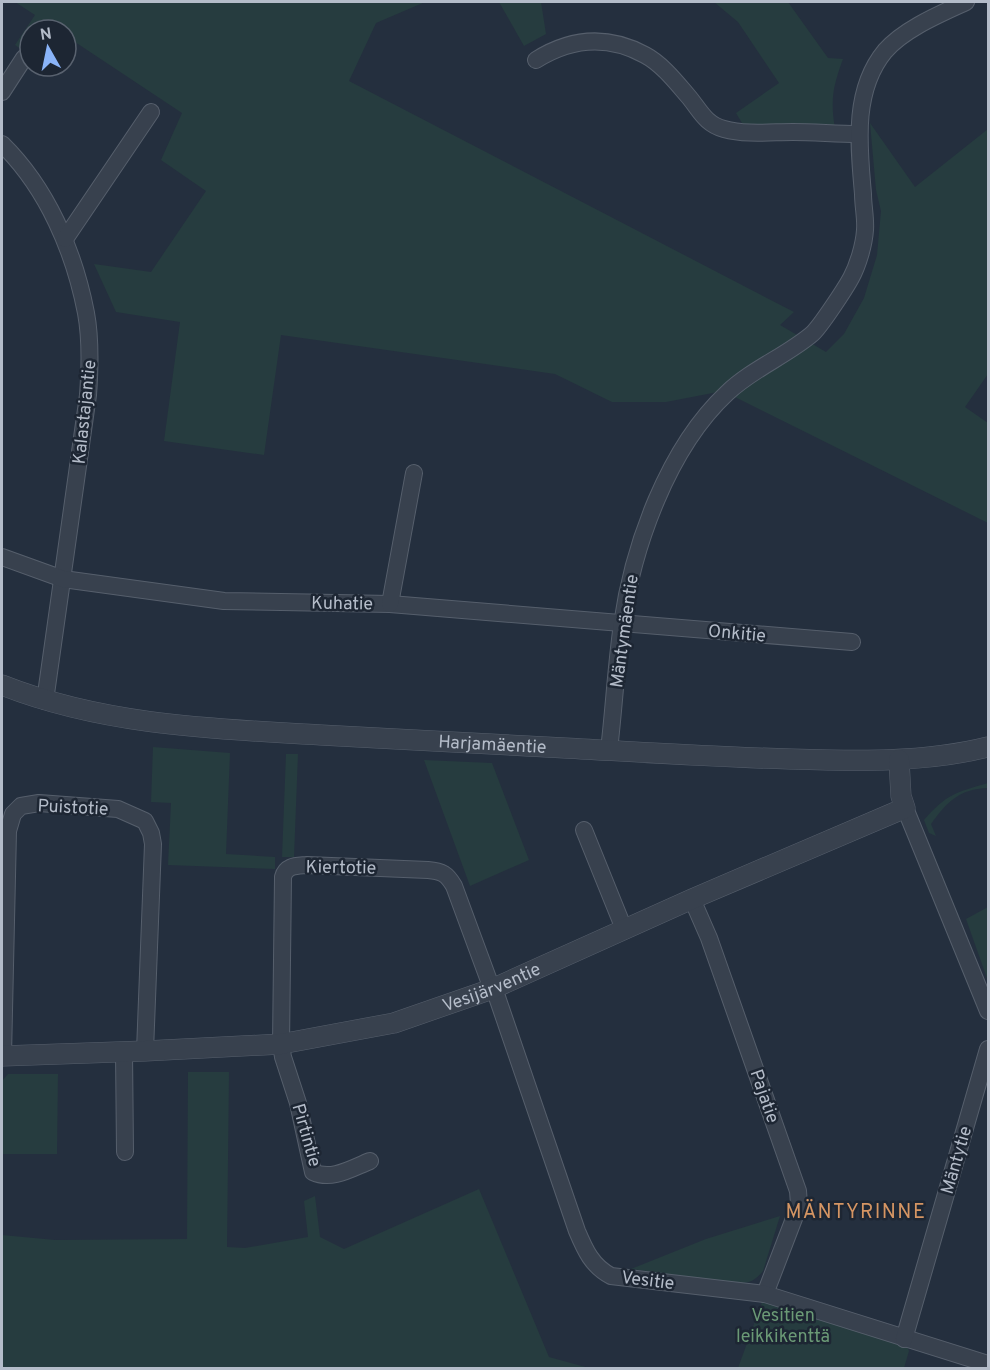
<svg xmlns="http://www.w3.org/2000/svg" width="990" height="1370" font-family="Overpass,sans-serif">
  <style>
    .green { fill: #263c3f }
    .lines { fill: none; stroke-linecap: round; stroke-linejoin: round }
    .minor-casing { stroke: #565f6c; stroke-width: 18 }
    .tertiary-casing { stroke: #565f6c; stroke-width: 21 }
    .minor { stroke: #38414e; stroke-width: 16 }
    .tertiary { stroke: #38414e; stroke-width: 20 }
    .labels { text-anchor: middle; stroke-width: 5; stroke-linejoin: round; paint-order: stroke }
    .street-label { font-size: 18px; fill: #b4bcc9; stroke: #1d2633 }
    .park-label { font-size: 18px; fill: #6b9a76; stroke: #1d2633 }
    .neighbourhood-label { font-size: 20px; letter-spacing: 1.5px; fill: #d59563; stroke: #1d2633 }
  </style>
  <rect width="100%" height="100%" fill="#242f3e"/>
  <g class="green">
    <path d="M 15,2 L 425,2 L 376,23 L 349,81 L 794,312 L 780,325 L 826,352 L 844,334 L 864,298 L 877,255 L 881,211 L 876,190 L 870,123 L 915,187 L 988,129 L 988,374 L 965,407 L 988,423 L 988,523 L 723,391 L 666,402 L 612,402 L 555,374 L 281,335 L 264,455 L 164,441 L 180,322 L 116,312 L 94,264 L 151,272 L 206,191 L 161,160 L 182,113 L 66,36 L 66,30 L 30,30 L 30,55 L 15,45 L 35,15 Z"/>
    <path d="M 499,2 L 541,2 L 546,34 L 524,46 Z"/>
    <path d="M 714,2 L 788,2 L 828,58 L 843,59 C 832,89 830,102 836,134 L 748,133 L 736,113 L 779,83 L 738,22 Z"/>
    <path d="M 153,747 L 230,753 L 226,854 L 275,857 L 275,869 L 168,865 L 171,803 L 151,802 Z"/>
    <path d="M 286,754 L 298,754 L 294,857 L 282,857 Z"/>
    <path d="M 424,760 L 492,763 L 529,860 L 470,886 Z"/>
    <path d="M 988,783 L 988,788 C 959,789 947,802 931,824 L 936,836 L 929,833 L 924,820 C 948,793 955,793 988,783 Z"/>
    <path d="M 988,907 L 988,981 L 966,919 Z"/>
    <path d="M 188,1072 L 229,1072 L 227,1247 L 245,1248 L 308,1237 L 304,1201 L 315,1196 L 320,1237 L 344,1249 L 479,1189 L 549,1357 L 589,1368 L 2,1368 L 2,1235 L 55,1240 L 187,1239 Z"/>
    <path d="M 8,1074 L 58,1074 L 57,1154 L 2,1154 L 2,1081 Z"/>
    <path d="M 780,1216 L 763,1271 C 755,1281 748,1284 735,1283 L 631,1269 L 706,1239 Z"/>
    <path d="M 765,1294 L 904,1339 L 909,1351 L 904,1368 L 738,1368 Z"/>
  </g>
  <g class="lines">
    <defs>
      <g id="minor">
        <path d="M 536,60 C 571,38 608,35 645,55 C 662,64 676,82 688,96 C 700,110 705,124 724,129 C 746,135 771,132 793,132 C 815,132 836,134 858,134"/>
        <path d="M 2,92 L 24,58"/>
        <path d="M 2,144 C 47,188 74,251 86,313 C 91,340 90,368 88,395 L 45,701"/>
        <path d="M 65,239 L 151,112"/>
        <path d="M 2,557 L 63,579 L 224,601 L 390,604 L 852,642"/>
        <path d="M 390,604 L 414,473"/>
        <path d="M 609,750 C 614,708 616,666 622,624 C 633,546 668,448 727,393 C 752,369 786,356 812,334 C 820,327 845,289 851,278 C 858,265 864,245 865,230 C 866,219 863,206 863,194 C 859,147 852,91 885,51 C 904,29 940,14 966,2"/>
        <path d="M 905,808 L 988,1011"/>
        <path d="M 584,830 L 624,929"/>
        <path d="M 692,899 L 709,938 L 798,1191 L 799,1204 L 795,1216 L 765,1294"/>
        <path d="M 124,1052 L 125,1152"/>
        <path d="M 3,1056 L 8,831 L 13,814 L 21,806 L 39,803 L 118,809 L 145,821 L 151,833 L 153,844 L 145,1051"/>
        <path d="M 370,1161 C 352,1168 332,1181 313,1172 L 298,1103 L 283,1057 L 281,1044 L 283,877 C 286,865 297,866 307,865 L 428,870 C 442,871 447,874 454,886 L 492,989 L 497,997 L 577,1231 C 585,1250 592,1266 611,1276 L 765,1294 L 988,1364"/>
        <path d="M 904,1339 L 988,1049"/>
      </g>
      <g id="tertiary">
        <path id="s1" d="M 2,685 C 103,725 213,729 321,735 C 402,739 484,744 565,748 C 640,752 715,757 790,759 C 856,761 924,763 988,747"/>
        <path id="s2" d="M 2,1056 L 145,1051 L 281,1044 L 394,1023 L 492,989 L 692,899 L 905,808 L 901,796 L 899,760"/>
      </g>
    </defs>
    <use href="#minor" class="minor-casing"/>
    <use href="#tertiary" class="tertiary-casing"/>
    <use href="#minor" class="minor"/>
    <use href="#tertiary" class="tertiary"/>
  </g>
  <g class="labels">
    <g class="street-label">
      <text transform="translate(84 412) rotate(-84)" y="6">Kalastajantie</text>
      <text transform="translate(342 603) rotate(1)" y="6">Kuhatie</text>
      <text transform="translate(624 631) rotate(-82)" y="6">Mäntymäentie</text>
      <text transform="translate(737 633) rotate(5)" y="6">Onkitie</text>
      <text dy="6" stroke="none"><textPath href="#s1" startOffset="496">Harjamäentie</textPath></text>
      <text transform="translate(73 807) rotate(3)" y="6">Puistotie</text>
      <text transform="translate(341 867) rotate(1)" y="6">Kiertotie</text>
      <text dy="6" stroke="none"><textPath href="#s2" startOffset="498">Vesijärventie</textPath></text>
      <text transform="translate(765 1096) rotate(71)" y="6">Pajatie</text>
      <text transform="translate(307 1135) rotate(74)" y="6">Pirtintie</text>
      <text transform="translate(956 1160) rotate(-74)" y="6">Mäntytie</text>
      <text transform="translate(648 1280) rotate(7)" y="6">Vesitie</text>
    </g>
    <g class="park-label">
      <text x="783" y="1321">Vesitien<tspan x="783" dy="21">leikkikenttä</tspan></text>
    </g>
    <g class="neighbourhood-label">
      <text x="856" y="1218">MÄNTYRINNE</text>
    </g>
  </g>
  <rect width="990" height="1370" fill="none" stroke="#b4bcc9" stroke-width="6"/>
  <g transform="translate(48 48) rotate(351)"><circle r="28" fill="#1d2633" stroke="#59626f" stroke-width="1.5"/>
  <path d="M0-4.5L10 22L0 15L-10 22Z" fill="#8ab4f8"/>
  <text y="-9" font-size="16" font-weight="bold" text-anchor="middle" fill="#b4bcc9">N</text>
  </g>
</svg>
